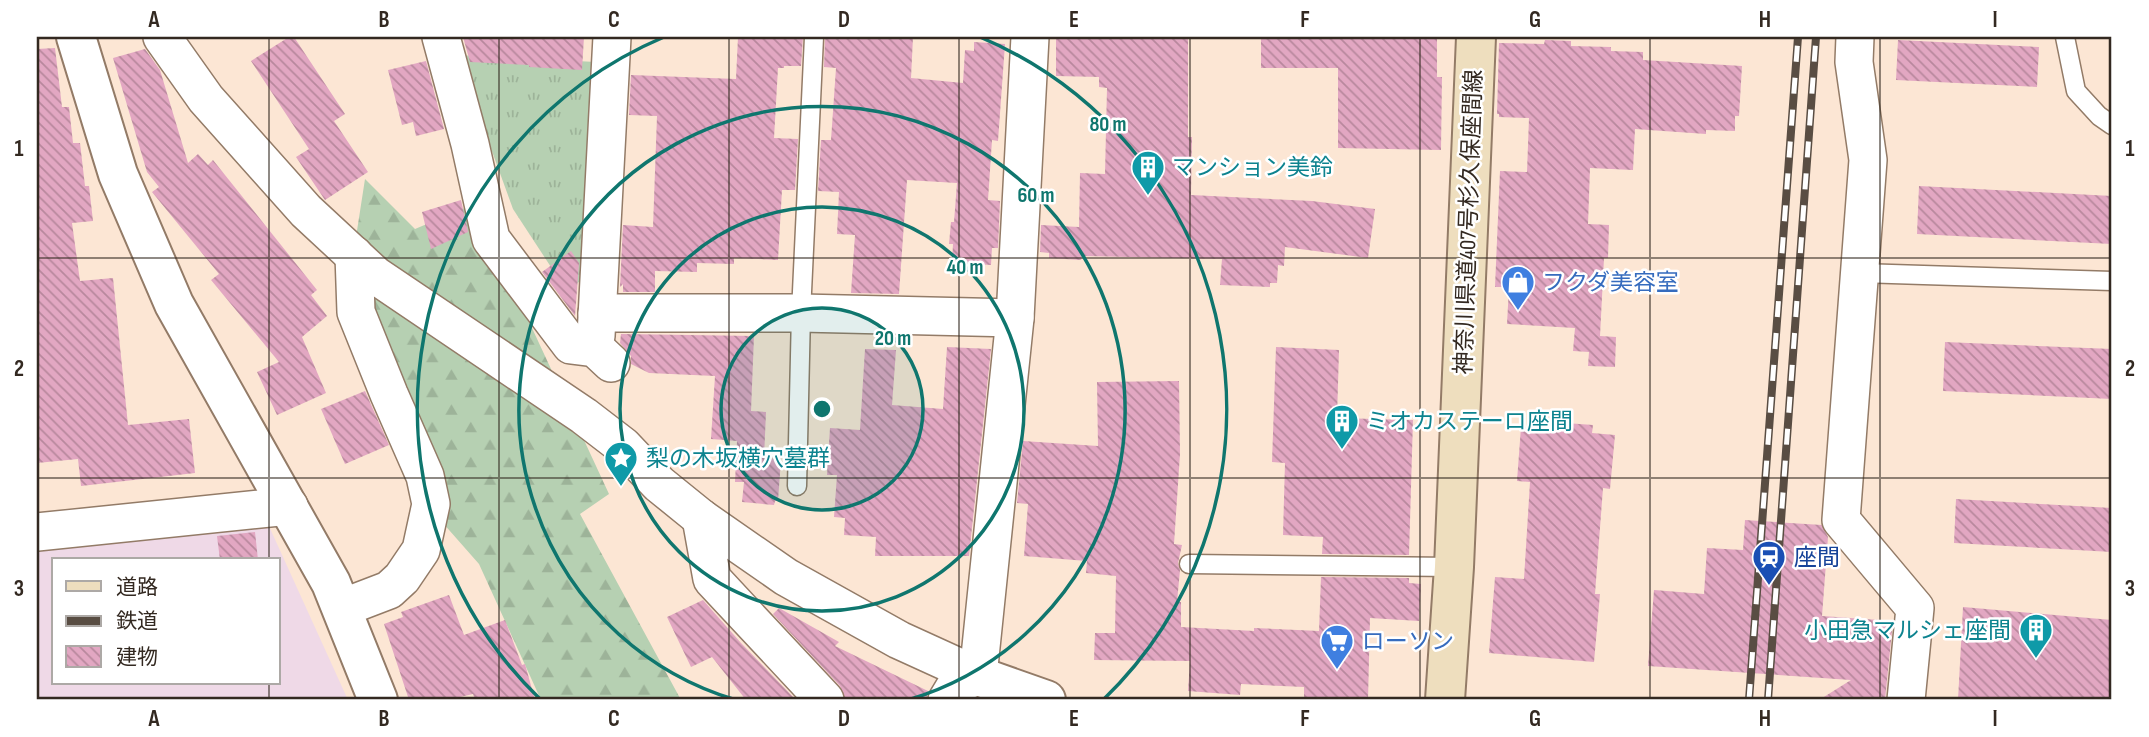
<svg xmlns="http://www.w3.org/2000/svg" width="2149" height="737" font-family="'Sofia Sans Condensed','Noto Sans JP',sans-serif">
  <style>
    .education { fill: #efd9e7; fill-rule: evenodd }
    .grass { fill: url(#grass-tufts) }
    .forest { fill: url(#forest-firs) }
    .building { fill: url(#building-back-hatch) }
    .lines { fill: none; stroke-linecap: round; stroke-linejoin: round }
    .service-casing { stroke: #937b67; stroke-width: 21 }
    .minor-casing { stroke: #937b67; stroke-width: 40 }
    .tertiary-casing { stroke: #937b67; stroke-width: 42 }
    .secondary-casing { stroke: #937b67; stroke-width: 42 }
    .service { stroke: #fff; stroke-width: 18 }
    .minor { stroke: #fff; stroke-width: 37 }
    .tertiary { stroke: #fff; stroke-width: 38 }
    .secondary { stroke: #eedebe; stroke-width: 38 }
    .rail-casing { stroke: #594d43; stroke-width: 8 }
    .rail { stroke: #fff; stroke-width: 5; stroke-dasharray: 16; stroke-linecap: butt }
    .grid { fill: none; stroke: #332921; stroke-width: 2; stroke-opacity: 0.55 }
    .ring { fill: none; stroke: #0f766e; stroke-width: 3.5 }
    .labels { text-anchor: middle; stroke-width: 5; stroke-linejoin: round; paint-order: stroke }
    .culture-label { font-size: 23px; fill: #0d838f; stroke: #fff; text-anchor: start }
    .street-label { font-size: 23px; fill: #332921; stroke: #fff }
    .shop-label { font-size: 23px; fill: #366cbe; stroke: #fff; text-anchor: start }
    .transit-label { font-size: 23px; fill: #164399; stroke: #fff; text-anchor: start }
    .centre { fill: #0f766e; stroke: #fff; stroke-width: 3.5 }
    .ring-label { font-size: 21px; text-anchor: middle; font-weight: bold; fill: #0f766e; stroke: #fff; stroke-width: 5; stroke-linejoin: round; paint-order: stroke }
    .neatline { fill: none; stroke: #332921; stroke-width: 2.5 }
    .grid-label { font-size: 23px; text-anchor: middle; font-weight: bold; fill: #332921 }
  </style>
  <defs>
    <pattern id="grass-tufts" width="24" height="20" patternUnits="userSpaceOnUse" patternTransform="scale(1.75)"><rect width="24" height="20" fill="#b6d0b2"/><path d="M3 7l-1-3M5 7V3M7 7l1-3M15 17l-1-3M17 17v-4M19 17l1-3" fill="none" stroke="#9db399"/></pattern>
    <pattern id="forest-firs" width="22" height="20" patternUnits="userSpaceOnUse" patternTransform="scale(1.75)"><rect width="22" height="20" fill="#b6d0b2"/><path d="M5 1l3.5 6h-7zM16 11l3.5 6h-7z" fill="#9db399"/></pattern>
    <pattern id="building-back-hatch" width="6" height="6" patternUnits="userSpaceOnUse" patternTransform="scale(1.75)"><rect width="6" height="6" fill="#e2a7c2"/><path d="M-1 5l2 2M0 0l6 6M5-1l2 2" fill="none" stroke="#b8889d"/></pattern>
  </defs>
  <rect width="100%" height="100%" fill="#fce6d4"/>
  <path class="education" d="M 268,524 L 348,700 L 37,700 L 37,548 ZM 54,560 L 278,560 L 278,683 L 54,683 Z"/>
  <path class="grass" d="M 457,55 L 596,62 L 587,277 L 566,290 L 513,209 Z"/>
  <path class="forest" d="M 365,179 L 415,229 L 467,207 L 532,328 L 609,494 L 580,514 L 681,700 L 541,700 L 479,564 L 405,480 L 343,321 Z"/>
  <g class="building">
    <path d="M 289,37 L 294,37 L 345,114 L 334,121 L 368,172 L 325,200 L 296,157 L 309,149 L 251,61 Z"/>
    <path d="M 463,37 L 584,37 L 582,70 L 529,67 L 529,65 L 470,62 Z"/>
    <path d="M 738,37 L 803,37 L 801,66 L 784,66 L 784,68 L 778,68 L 774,138 L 798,139 L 795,190 L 782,190 L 778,260 L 734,258 L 734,264 L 697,263 L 697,272 L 655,271 L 655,292 L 623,292 L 623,284 L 620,287 L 623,225 L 653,227 L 657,116 L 629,115 L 631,75 L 736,79 Z"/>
    <path d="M 825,37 L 913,37 L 911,78 L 963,83 L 965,50 L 974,51 L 974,42 L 1005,44 L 998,141 L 992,140 L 988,200 L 1000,201 L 998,248 L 992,248 L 991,265 L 952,263 L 953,244 L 949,244 L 951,222 L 954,222 L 957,183 L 907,180 L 899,294 L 851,293 L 855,235 L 837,234 L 839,192 L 818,191 L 821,140 L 831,140 L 836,68 L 824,67 Z"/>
    <path d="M 1056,37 L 1188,37 L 1188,137 L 1192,137 L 1191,195 L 1312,201 L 1375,209 L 1368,258 L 1285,247 L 1284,266 L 1278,265 L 1277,283 L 1270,283 L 1270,287 L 1220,285 L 1222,259 L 1082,256 L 1081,260 L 1049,258 L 1049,253 L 1040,252 L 1041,225 L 1079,227 L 1080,173 L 1105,174 L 1107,88 L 1099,87 L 1099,77 L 1056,76 Z"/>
    <path d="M 1261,37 L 1437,37 L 1437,77 L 1442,77 L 1441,150 L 1338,148 L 1338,68 L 1261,68 Z"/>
    <path d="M 1545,40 L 1571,41 L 1571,46 L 1611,47 L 1611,51 L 1643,52 L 1643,60 L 1742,66 L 1739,116 L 1735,116 L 1735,131 L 1706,130 L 1706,134 L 1635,129 L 1633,170 L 1590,168 L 1588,224 L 1609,225 L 1608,258 L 1604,258 L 1600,336 L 1616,337 L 1615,367 L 1588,366 L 1589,352 L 1573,351 L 1575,328 L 1507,324 L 1509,287 L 1495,287 L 1500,171 L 1527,172 L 1529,118 L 1499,117 L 1499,114 L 1497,114 L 1499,43 L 1544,44 Z"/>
    <path d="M 1898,40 L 2039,47 L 2037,87 L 1896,80 Z"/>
    <path d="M 55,48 L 62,107 L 69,107 L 73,143 L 80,143 L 85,186 L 89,186 L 93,221 L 72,223 L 80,281 L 113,278 L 128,425 L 189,419 L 195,473 L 81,486 L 78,459 L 37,463 L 37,49 Z"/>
    <path d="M 145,49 L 160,70 L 188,163 L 198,154 L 208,165 L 213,160 L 317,290 L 311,295 L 327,316 L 302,337 L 326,393 L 277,415 L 257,372 L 279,362 L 211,280 L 219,274 L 152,192 L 159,187 L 147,172 L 113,58 Z"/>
    <path d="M 426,61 L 444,129 L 416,136 L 413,122 L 402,125 L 388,70 Z"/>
    <path d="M 1919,186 L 2112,196 L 2112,244 L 1917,234 Z"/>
    <path d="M 461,200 L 468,232 L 431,249 L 422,212 Z"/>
    <path d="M 571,251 L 579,263 L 575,316 L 542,272 Z"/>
    <path d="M 621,334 L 754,336 L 751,411 L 766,412 L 764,458 L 781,459 L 778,501 L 775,501 L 774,505 L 742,502 L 744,482 L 735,482 L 737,441 L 711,439 L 715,376 L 649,373 L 631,364 L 631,356 L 620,343 Z"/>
    <path d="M 1945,342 L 2112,349 L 2112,399 L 1943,391 Z"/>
    <path d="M 947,347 L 991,349 L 969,556 L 875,556 L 876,537 L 844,535 L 845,518 L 834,517 L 837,475 L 827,475 L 830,428 L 860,430 L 865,349 L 896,350 L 892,405 L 943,409 Z"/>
    <path d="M 1276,347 L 1339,350 L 1337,418 L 1413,420 L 1409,555 L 1322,554 L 1323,537 L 1283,535 L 1285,463 L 1272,462 Z"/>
    <path d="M 1179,381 L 1180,454 L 1174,544 L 1182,545 L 1178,563 L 1180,570 L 1177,602 L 1181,602 L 1181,627 L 1254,631 L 1254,628 L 1319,631 L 1321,577 L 1409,578 L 1409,583 L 1421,584 L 1419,621 L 1370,618 L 1368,700 L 1304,700 L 1304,687 L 1241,684 L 1240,695 L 1188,691 L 1190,661 L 1094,660 L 1095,633 L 1115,633 L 1116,576 L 1086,573 L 1087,561 L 1024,556 L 1028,504 L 1017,503 L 1023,441 L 1098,446 L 1097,382 Z"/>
    <path d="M 365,391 L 389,445 L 345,464 L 321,409 Z"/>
    <path d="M 1552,422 L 1593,425 L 1592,433 L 1615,435 L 1610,489 L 1603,488 L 1595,594 L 1600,594 L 1594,662 L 1489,653 L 1495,577 L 1524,579 L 1530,482 L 1517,481 L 1521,427 L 1551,429 Z"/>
    <path d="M 1956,499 L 2112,508 L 2112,552 L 1954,543 Z"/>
    <path d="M 1745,520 L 1822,525 L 1828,537 L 1822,616 L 1893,621 L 1885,700 L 1819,700 L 1851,680 L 1648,666 L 1654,590 L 1704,594 L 1707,548 L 1743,550 Z"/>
    <path d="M 255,532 L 258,560 L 220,560 L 217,536 Z"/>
    <path d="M 449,595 L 464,635 L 505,620 L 522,665 L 525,664 L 535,700 L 475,700 L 473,694 L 447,700 L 409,700 L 384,624 L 403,617 L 401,612 Z"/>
    <path d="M 703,600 L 741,643 L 796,700 L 746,700 L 712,657 L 691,667 L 667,617 Z"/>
    <path d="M 1963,607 L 2112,620 L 2112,700 L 1958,700 Z"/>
    <path d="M 779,608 L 839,642 L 835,646 L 928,691 L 926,700 L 845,700 L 840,686 L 773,614 Z"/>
  </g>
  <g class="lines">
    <defs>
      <g id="service">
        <path d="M 2065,37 L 2076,91 L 2099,116 L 2112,125"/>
        <path d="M 1860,273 L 2112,281"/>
        <path d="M 797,486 L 801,313 L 814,37"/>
        <path d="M 1189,564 L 1454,567"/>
      </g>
      <g id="minor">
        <path d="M 162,37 L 206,99 L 306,211 L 375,275 L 584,416 L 623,446 L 659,484 L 701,518 L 786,577 L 899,640 L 978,676"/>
        <path d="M 441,37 L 470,144 L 491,239 L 571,345 L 595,348 L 611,363"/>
        <path d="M 1855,37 L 1854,62 L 1868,160 L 1841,520 L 1915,608 L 1906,700"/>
        <path d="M 597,313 L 801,313 L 1015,318"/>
        <path d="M 596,336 L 612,37"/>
        <path d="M 701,518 L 712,579 L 825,700"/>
        <path d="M 37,532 L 289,506"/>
        <path d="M 342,608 L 389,590 L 402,578 L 421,550 L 431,504 L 425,476 L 389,394 L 356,312 L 354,255"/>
        <path d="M 947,700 L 956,685 L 978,676 L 1015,318 L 1030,37"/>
      </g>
      <g id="tertiary">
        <path d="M 76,37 L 118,174 L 174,304 L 331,583 L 378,700"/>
        <path d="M 978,676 L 1046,700"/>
      </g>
      <path id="secondary" d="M 1445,700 L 1454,567 L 1476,37"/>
    </defs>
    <use href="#service" class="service-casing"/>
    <use href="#minor" class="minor-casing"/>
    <use href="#tertiary" class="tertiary-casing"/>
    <use href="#secondary" class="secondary-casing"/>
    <use href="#service" class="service"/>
    <use href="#minor" class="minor"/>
    <use href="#tertiary" class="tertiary"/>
    <use href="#secondary" class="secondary"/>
    <defs>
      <g id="rail">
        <path d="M 1749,700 L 1798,37"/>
        <path d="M 1768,700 L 1816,37"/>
      </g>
    </defs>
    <use href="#rail" class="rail-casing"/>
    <use href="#rail" class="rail"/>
  </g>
  <path class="grid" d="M 269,37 L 269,560M 499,37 L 499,700M 729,37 L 729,700M 959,37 L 959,700M 1190,37 L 1190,700M 1420,37 L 1420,700M 1650,37 L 1650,700M 1880,37 L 1880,700M 37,258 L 2112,258M 37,478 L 2112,478M 269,683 L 269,700"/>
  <circle cx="822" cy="409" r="101" fill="#0f766e" fill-opacity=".12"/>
  <g class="ring">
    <circle cx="822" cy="409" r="101"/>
    <circle cx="822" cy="409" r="202"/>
    <path d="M736 700A303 303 0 1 1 908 700"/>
    <path d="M541 700A404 404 0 0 1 664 37M980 37A404 404 0 0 1 1103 700"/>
  </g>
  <defs>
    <symbol id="building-pin" viewBox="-11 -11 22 30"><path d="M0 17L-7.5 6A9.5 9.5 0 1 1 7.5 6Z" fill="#0f9aa8" stroke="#fff"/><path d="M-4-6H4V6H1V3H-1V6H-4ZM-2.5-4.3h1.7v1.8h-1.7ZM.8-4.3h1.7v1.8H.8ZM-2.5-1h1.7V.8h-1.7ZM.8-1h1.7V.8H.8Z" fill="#fff"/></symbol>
    <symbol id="shop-pin" viewBox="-11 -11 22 30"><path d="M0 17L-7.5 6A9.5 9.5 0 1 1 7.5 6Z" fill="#3f7fe0" stroke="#fff"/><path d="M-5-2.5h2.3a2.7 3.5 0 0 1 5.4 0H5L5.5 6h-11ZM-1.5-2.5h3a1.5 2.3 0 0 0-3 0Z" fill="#fff"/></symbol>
    <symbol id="sight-pin" viewBox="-11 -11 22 30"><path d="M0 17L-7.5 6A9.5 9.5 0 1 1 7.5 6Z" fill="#0f9aa8" stroke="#fff"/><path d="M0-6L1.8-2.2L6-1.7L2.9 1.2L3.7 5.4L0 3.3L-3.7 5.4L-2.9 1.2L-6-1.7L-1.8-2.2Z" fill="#fff"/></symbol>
    <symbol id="station-pin" viewBox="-11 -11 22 30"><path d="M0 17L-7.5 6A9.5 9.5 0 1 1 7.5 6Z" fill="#1a4fb4" stroke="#fff"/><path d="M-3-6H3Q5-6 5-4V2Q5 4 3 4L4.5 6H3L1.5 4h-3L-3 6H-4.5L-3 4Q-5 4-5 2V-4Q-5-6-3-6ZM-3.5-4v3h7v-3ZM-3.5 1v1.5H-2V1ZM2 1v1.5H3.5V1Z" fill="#fff"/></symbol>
    <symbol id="supermarket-pin" viewBox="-11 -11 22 30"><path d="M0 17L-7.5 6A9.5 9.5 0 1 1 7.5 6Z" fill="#3f7fe0" stroke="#fff"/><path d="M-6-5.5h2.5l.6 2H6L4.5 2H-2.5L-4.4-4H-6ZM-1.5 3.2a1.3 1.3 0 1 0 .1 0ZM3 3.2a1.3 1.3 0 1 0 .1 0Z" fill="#fff"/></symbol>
  </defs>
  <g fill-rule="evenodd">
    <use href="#building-pin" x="1129" y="148" width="38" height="52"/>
    <use href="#shop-pin" x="1499" y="263" width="38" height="52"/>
    <use href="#building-pin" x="1323" y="402" width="38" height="52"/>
    <use href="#sight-pin" x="602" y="439" width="38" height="52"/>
    <use href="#station-pin" x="1750" y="538" width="38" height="52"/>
    <use href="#building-pin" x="2017" y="611" width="38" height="52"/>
    <use href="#supermarket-pin" x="1318" y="622" width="38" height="52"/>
  </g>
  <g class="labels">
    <g class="culture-label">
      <text x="1172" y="175">マンション美鈴</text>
      <text x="1366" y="429">ミオカステーロ座間</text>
      <text x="646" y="466">梨の木坂横穴墓群</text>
      <text x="2011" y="638" text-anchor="end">小田急マルシェ座間</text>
    </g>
    <g class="street-label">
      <text transform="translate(1468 222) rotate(-88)" y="8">神奈川県道407号杉久保座間線</text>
    </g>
    <g class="shop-label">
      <text x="1542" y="290">フクダ美容室</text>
      <text x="1362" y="649">ローソン</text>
    </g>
    <g class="transit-label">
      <text x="1794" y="565">座間</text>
    </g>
  </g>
  <circle cx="822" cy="409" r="10" class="centre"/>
  <g class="ring-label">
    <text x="1108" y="131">80 m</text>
    <text x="1036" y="202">60 m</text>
    <text x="965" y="274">40 m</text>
    <text x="893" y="345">20 m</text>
  </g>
  <rect width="2149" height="737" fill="none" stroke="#ffffff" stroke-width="77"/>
  <rect x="52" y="558" width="228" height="126" fill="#ffffff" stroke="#ada9a6" stroke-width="2"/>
  <rect x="66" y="581" width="35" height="10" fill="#eedebe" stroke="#ada9a6" stroke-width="2"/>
  <text x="116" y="594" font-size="21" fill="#332921">道路</text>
  <rect x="66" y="616" width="35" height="10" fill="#594d43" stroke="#ada9a6" stroke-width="2"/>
  <text x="116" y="628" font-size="21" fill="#332921">鉄道</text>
  <rect x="66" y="646" width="35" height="21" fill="url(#building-back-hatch)" stroke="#ada9a6" stroke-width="2"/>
  <text x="116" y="664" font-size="21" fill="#332921">建物</text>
  <rect x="38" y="38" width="2072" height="660" class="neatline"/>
  <g class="grid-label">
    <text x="154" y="27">A</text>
    <text x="384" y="27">B</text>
    <text x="614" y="27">C</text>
    <text x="844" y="27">D</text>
    <text x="1074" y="27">E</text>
    <text x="1305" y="27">F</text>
    <text x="1535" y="27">G</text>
    <text x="1765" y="27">H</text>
    <text x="1995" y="27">I</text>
    <text x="19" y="156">1</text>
    <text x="2130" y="156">1</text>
    <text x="19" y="376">2</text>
    <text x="2130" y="376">2</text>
    <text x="19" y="596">3</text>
    <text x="2130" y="596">3</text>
    <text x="154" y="726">A</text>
    <text x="384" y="726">B</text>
    <text x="614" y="726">C</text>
    <text x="844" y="726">D</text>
    <text x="1074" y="726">E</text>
    <text x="1305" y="726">F</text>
    <text x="1535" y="726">G</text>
    <text x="1765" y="726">H</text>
    <text x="1995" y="726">I</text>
  </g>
</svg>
